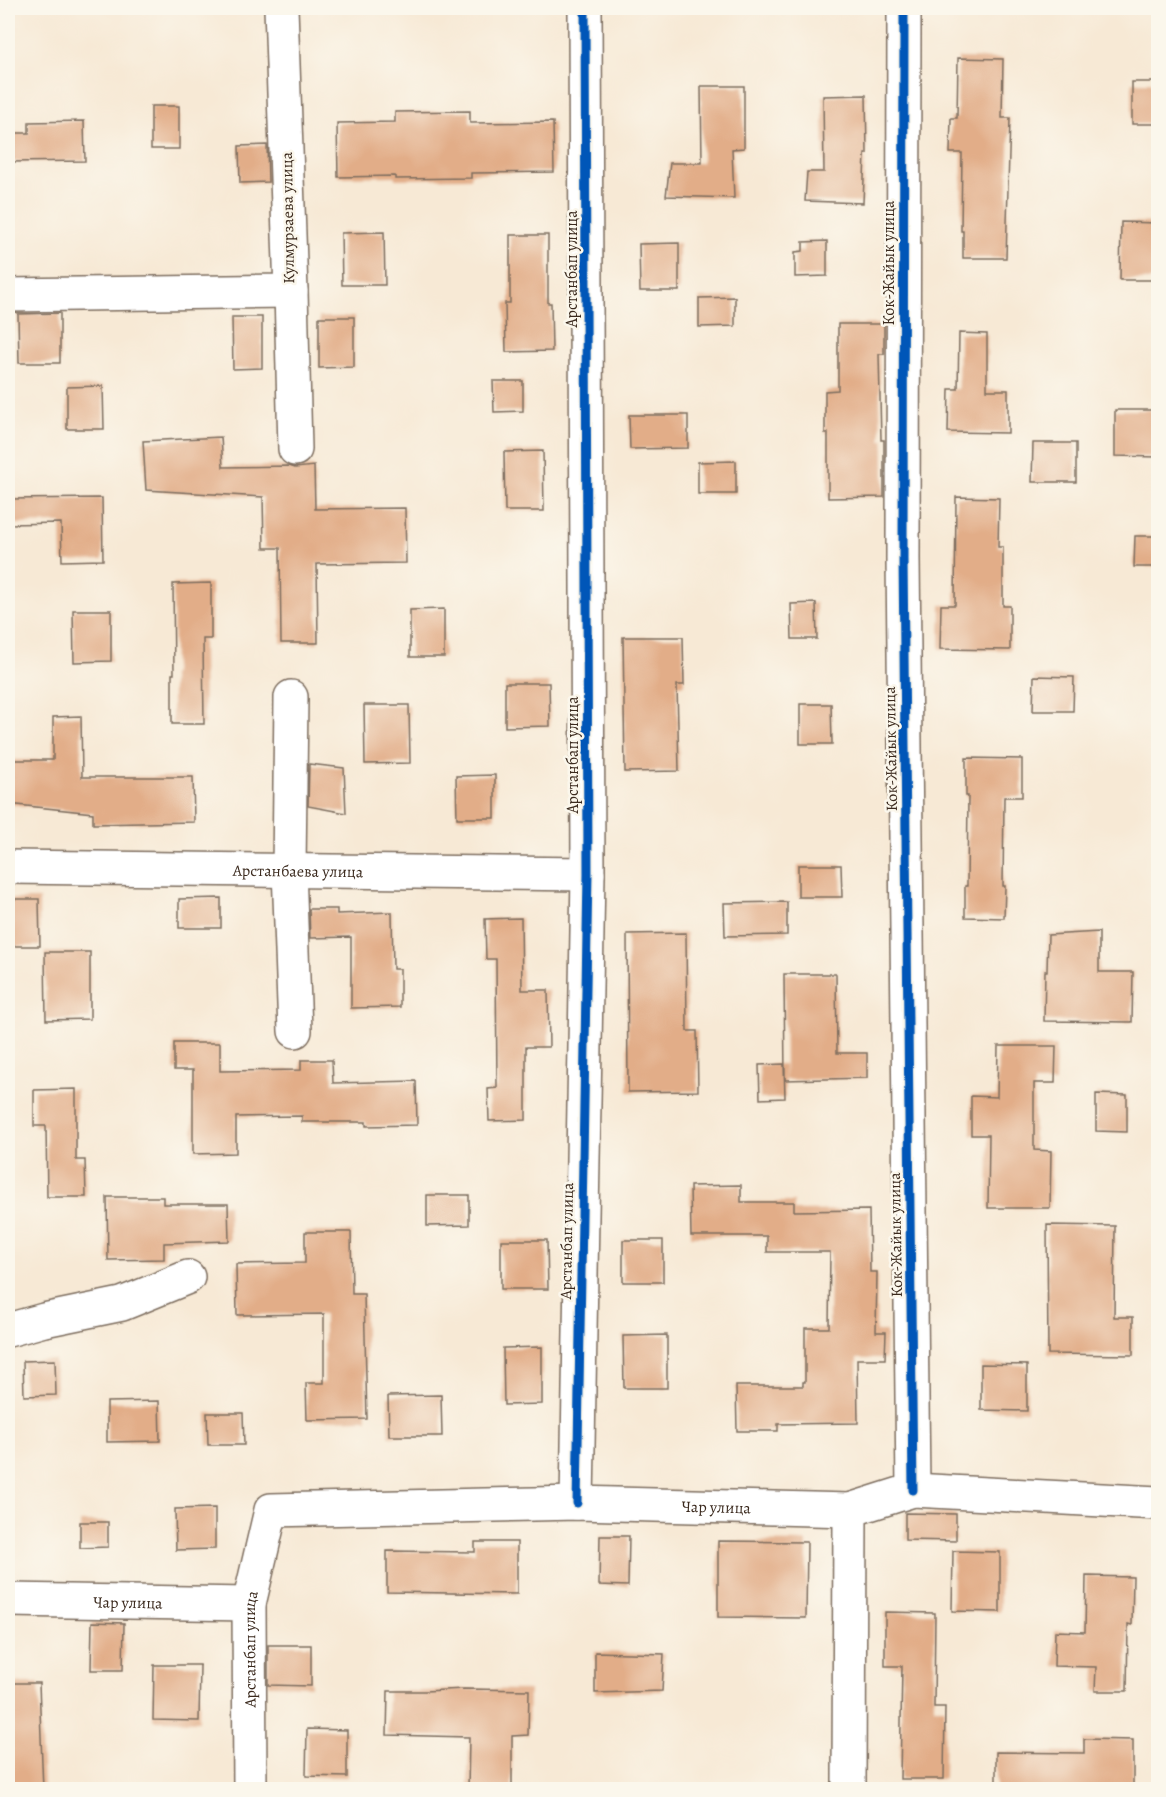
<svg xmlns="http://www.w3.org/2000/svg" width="1166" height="1797" font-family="Alegreya,serif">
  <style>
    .building { fill: #e2ad88 }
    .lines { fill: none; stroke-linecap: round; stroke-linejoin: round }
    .street-casing { stroke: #7d6d5e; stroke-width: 36 }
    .street { stroke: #fff; stroke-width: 33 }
    .cycleway-casing { stroke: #fbf7ec; stroke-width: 13 }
    .cycleway { stroke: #0057b8; stroke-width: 9 }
    .labels { text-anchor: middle; stroke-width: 5; stroke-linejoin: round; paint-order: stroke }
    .street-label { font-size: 16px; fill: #3b2a1e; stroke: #fbf7ec }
  </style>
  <rect width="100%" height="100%" fill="#fbf7ec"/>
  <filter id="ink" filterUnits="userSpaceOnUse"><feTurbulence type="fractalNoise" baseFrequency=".0167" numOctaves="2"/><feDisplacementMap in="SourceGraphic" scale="12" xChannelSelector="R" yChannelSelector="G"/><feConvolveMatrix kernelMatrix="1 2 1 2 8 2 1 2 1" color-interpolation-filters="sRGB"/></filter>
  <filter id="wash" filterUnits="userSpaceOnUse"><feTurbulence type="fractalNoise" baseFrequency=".008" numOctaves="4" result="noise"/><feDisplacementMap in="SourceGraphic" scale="24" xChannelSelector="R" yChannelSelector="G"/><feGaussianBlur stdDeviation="1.35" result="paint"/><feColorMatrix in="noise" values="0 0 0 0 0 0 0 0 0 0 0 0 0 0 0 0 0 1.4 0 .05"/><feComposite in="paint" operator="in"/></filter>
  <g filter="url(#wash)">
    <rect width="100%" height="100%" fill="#f7e9d5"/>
    <g id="blocks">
      <g class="building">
        <path d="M 958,58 L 1003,59 L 1002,118 L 1010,118 L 1006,258 L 963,258 L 963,231 L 961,231 L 962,153 L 950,153 L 951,118 L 957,118 Z"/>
        <rect x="1132" y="82" width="26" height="42"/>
        <path d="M 701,86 L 744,86 L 744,148 L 732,149 L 734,198 L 666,196 L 670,163 L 702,163 Z"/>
        <path d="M 866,95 L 867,154 L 865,154 L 863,203 L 805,201 L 807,172 L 824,172 L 823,96 Z"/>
        <rect x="151" y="106" width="28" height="43"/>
        <path d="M 470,111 L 470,123 L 553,122 L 554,172 L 471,173 L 471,178 L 395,179 L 395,176 L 338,177 L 337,123 L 395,122 L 395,112 Z"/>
        <path d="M 84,121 L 85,161 L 8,162 L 8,133 L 29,133 L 29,122 Z"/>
        <path d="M 267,145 L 268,182 L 240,183 L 239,146 Z"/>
        <path d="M 1121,222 L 1158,223 L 1158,280 L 1120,280 Z"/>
        <path d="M 384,232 L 385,285 L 342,285 L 341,233 Z"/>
        <path d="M 510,235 L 548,235 L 548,303 L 551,303 L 552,351 L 506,352 L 505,303 L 510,303 Z"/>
        <path d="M 827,241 L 827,276 L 795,277 L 795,252 L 803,251 L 803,242 Z"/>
        <path d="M 679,243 L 679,291 L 640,291 L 639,244 Z"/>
        <path d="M 735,297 L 735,326 L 699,327 L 699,298 Z"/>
        <path d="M 60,313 L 60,363 L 19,363 L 18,314 Z"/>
        <path d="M 232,317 L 262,317 L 262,368 L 233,369 Z"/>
        <path d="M 319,317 L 354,317 L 354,367 L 319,368 Z"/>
        <path d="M 838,324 L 884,324 L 884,354 L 879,354 L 881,440 L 884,440 L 884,497 L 828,498 L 828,433 L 825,433 L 825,391 L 838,390 Z"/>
        <path d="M 959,333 L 987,334 L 987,390 L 1008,390 L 1008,433 L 948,432 L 949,389 L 958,389 Z"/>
        <path d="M 493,381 L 523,381 L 523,411 L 494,412 Z"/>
        <path d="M 103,386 L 104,429 L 67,429 L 67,387 Z"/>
        <path d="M 1115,410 L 1158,410 L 1158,457 L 1115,456 Z"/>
        <path d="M 629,415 L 688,415 L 688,448 L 630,449 Z"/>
        <path d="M 221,437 L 223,467 L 289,466 L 295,468 L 314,466 L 315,509 L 405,508 L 406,563 L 317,564 L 318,643 L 281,643 L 280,548 L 264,548 L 263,497 L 146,490 L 143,441 Z"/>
        <path d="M 1033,443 L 1076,443 L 1076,482 L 1032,482 Z"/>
        <path d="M 543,451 L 544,511 L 505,511 L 504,452 Z"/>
        <path d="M 736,461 L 736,494 L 698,494 L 698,462 Z"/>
        <path d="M 956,497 L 999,498 L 998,547 L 1003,547 L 1003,606 L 1010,606 L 1010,650 L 940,649 L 941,605 L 955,605 Z"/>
        <path d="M 102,498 L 103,560 L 62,561 L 61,523 L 8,524 L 8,499 Z"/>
        <path d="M 1135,536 L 1158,536 L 1158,567 L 1134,567 Z"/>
        <path d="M 211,583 L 211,639 L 203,639 L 204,724 L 172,724 L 172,674 L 174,674 L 173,584 Z"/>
        <path d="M 816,603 L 817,639 L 792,639 L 791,604 Z"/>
        <path d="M 444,609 L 444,657 L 410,657 L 410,610 Z"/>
        <path d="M 73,610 L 111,610 L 111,661 L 74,662 Z"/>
        <path d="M 623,637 L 683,637 L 684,685 L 677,685 L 679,771 L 625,772 Z"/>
        <path d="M 1034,676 L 1074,677 L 1073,711 L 1033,711 Z"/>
        <path d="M 505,683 L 549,683 L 550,726 L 505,727 Z"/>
        <path d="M 800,704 L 831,704 L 832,744 L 800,744 Z"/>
        <path d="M 364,705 L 409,705 L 410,763 L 365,764 Z"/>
        <path d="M 81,716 L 82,777 L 193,777 L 194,822 L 93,824 L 93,813 L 8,804 L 8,760 L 53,760 L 53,717 Z"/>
        <path d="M 966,758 L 1022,759 L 1022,797 L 1004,797 L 1003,886 L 1005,886 L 1004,918 L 965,917 L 965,886 L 967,886 L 968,796 L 966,796 Z"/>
        <path d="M 309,764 L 344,768 L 346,813 L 308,806 Z"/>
        <path d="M 495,775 L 495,818 L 457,818 L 456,776 Z"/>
        <path d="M 798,865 L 841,865 L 842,897 L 798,897 Z"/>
        <path d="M 221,898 L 221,928 L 179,928 L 179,899 Z"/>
        <path d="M 8,899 L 39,899 L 40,946 L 8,946 Z"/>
        <path d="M 787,902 L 787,935 L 725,936 L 724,903 Z"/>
        <path d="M 309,909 L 337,909 L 337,914 L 392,912 L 393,969 L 400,969 L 400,1007 L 351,1008 L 351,937 L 310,938 Z"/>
        <path d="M 521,918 L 522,990 L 548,990 L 549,1047 L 526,1047 L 526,1120 L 489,1121 L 488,1089 L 497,1088 L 496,959 L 486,959 L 485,919 Z"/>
        <path d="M 1099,932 L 1099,972 L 1133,972 L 1132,1022 L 1044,1021 L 1045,971 L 1047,971 L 1048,935 Z"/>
        <path d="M 686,933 L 687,1031 L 697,1031 L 698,1091 L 628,1092 L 627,934 Z"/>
        <path d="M 45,952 L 90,952 L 90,1019 L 46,1020 Z"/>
        <path d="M 784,974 L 836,974 L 837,1053 L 867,1053 L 867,1078 L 785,1080 Z"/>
        <path d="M 174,1043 L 220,1043 L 220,1071 L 301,1070 L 301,1060 L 332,1060 L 333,1083 L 416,1081 L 417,1125 L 366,1126 L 366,1122 L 302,1122 L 302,1116 L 236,1117 L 236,1153 L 193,1154 L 193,1070 L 174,1070 Z"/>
        <path d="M 998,1046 L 1056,1046 L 1055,1083 L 1034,1083 L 1034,1150 L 1051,1151 L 1050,1208 L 988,1208 L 989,1135 L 971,1135 L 971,1096 L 997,1097 Z"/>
        <path d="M 784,1064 L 785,1098 L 760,1099 L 759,1065 Z"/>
        <path d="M 76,1089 L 76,1160 L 85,1160 L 86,1197 L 47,1197 L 46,1126 L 34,1126 L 34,1090 Z"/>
        <path d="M 1096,1094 L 1127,1095 L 1127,1132 L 1096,1131 Z"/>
        <path d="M 741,1185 L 741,1202 L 794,1202 L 794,1211 L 869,1210 L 870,1272 L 877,1272 L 876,1332 L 886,1332 L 885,1359 L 857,1359 L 858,1423 L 778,1424 L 778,1431 L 737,1431 L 736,1386 L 803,1386 L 803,1382 L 805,1382 L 805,1328 L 829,1328 L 830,1252 L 767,1252 L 767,1236 L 691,1236 L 690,1186 Z"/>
        <path d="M 427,1195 L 469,1195 L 469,1225 L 427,1226 Z"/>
        <path d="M 107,1197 L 163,1197 L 163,1204 L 228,1204 L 229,1241 L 164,1243 L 164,1259 L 108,1260 Z"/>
        <path d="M 1047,1225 L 1115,1226 L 1114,1317 L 1133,1317 L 1133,1355 L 1048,1354 Z"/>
        <path d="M 305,1232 L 351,1232 L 352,1294 L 364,1294 L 367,1419 L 307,1420 L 306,1383 L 324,1383 L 324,1314 L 237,1315 L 236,1264 L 305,1263 Z"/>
        <path d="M 501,1240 L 547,1240 L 548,1289 L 501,1289 Z"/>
        <rect x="623" y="1240" width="40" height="42"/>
        <path d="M 667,1335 L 667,1388 L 624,1388 L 623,1336 Z"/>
        <path d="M 542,1347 L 542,1404 L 504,1405 L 503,1348 Z"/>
        <path d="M 55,1360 L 56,1395 L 24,1396 L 23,1361 Z"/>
        <path d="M 981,1364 L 1027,1365 L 1027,1411 L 981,1410 Z"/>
        <path d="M 441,1395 L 442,1436 L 389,1436 L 388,1396 Z"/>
        <path d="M 159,1401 L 160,1441 L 107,1442 L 107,1402 Z"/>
        <path d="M 207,1413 L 243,1413 L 244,1445 L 208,1445 Z"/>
        <path d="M 215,1508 L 215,1549 L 176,1550 L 175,1509 Z"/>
        <path d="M 905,1513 L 956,1514 L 956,1541 L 905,1540 Z"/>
        <path d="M 80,1522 L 108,1522 L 108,1547 L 80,1548 Z"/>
        <path d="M 600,1536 L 629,1536 L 628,1586 L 599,1585 Z"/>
        <path d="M 718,1541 L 807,1542 L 806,1618 L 718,1617 Z"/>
        <path d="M 475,1542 L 517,1542 L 517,1594 L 387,1592 L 387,1551 L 475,1552 Z"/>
        <path d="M 953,1551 L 1000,1552 L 1000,1612 L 952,1611 Z"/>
        <path d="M 1086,1576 L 1133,1577 L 1132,1625 L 1128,1624 L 1127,1691 L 1095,1691 L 1096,1667 L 1054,1666 L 1055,1631 L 1085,1632 Z"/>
        <path d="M 885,1612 L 935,1613 L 934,1707 L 945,1707 L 944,1779 L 900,1779 L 902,1666 L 885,1666 Z"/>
        <path d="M 92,1622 L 124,1623 L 123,1670 L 91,1670 Z"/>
        <path d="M 268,1645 L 311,1645 L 311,1686 L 268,1685 Z"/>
        <path d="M 595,1652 L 664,1654 L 662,1691 L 595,1693 Z"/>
        <path d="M 154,1665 L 200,1665 L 199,1721 L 153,1720 Z"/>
        <path d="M 8,1683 L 39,1683 L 43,1790 L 8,1790 Z"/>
        <path d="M 464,1689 L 529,1690 L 528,1735 L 512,1736 L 512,1790 L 468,1790 L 469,1737 L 387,1735 L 388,1691 L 425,1691 Z"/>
        <path d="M 307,1729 L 347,1730 L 347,1777 L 306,1776 Z"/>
        <path d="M 1084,1739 L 1133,1740 L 1133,1790 L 996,1790 L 996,1752 L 1084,1753 Z"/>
      </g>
    </g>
  </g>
  <g filter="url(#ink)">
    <use href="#blocks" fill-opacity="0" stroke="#7d6d5e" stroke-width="1.5"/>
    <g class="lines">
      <defs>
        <g id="street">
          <path d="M 904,8 L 903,559 L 913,1490"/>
          <path d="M 291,291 L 295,449"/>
          <path d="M 8,295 L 291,291 L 281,8"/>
          <path d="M 291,697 L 289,870 L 295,1031"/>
          <path id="s1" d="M 8,867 L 588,874"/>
          <path d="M 8,1330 L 44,1320 L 122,1304 L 188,1277"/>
          <path d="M 577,1503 L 588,874 L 585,8"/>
          <path id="s2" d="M 8,1600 L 249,1604"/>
          <path id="s3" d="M 250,1790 L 249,1604 L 271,1510 L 577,1503 L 850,1510 L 913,1490 L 1158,1503"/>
          <path d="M 849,1790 L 850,1510"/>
        </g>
      </defs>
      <use href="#street" class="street-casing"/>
      <use href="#street" class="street"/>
      <defs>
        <g id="cycleway">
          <path d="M 904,8 L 903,559 L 913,1490"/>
          <path d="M 577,1503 L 588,874 L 585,8"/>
        </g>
      </defs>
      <use href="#cycleway" class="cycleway-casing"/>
      <use href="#cycleway" class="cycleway"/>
    </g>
  </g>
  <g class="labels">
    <g class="street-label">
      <text transform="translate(287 218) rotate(-91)" y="6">Кулмурзаева улица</text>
      <text transform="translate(888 263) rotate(-90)" y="6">Кок-Жайык улица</text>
      <text transform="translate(571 269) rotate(-90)" y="6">Арстанбап улица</text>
      <text transform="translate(890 749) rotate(-91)" y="6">Кок-Жайык улица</text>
      <text transform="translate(572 755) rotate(-90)" y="6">Арстанбап улица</text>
      <text dy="6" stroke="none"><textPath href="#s1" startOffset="290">Арстанбаева улица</textPath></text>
      <text transform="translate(895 1235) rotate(-91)" y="6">Кок-Жайык улица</text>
      <text transform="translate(566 1241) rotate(-89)" y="6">Арстанбап улица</text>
      <text dy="6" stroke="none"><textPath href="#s3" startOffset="728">Чар улица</textPath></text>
      <text dy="6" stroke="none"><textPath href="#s2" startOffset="120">Чар улица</textPath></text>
      <text dy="6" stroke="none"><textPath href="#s3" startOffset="141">Арстанбап улица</textPath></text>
    </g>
  </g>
  <rect width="1166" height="1797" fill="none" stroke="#fbf7ec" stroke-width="30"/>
</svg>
